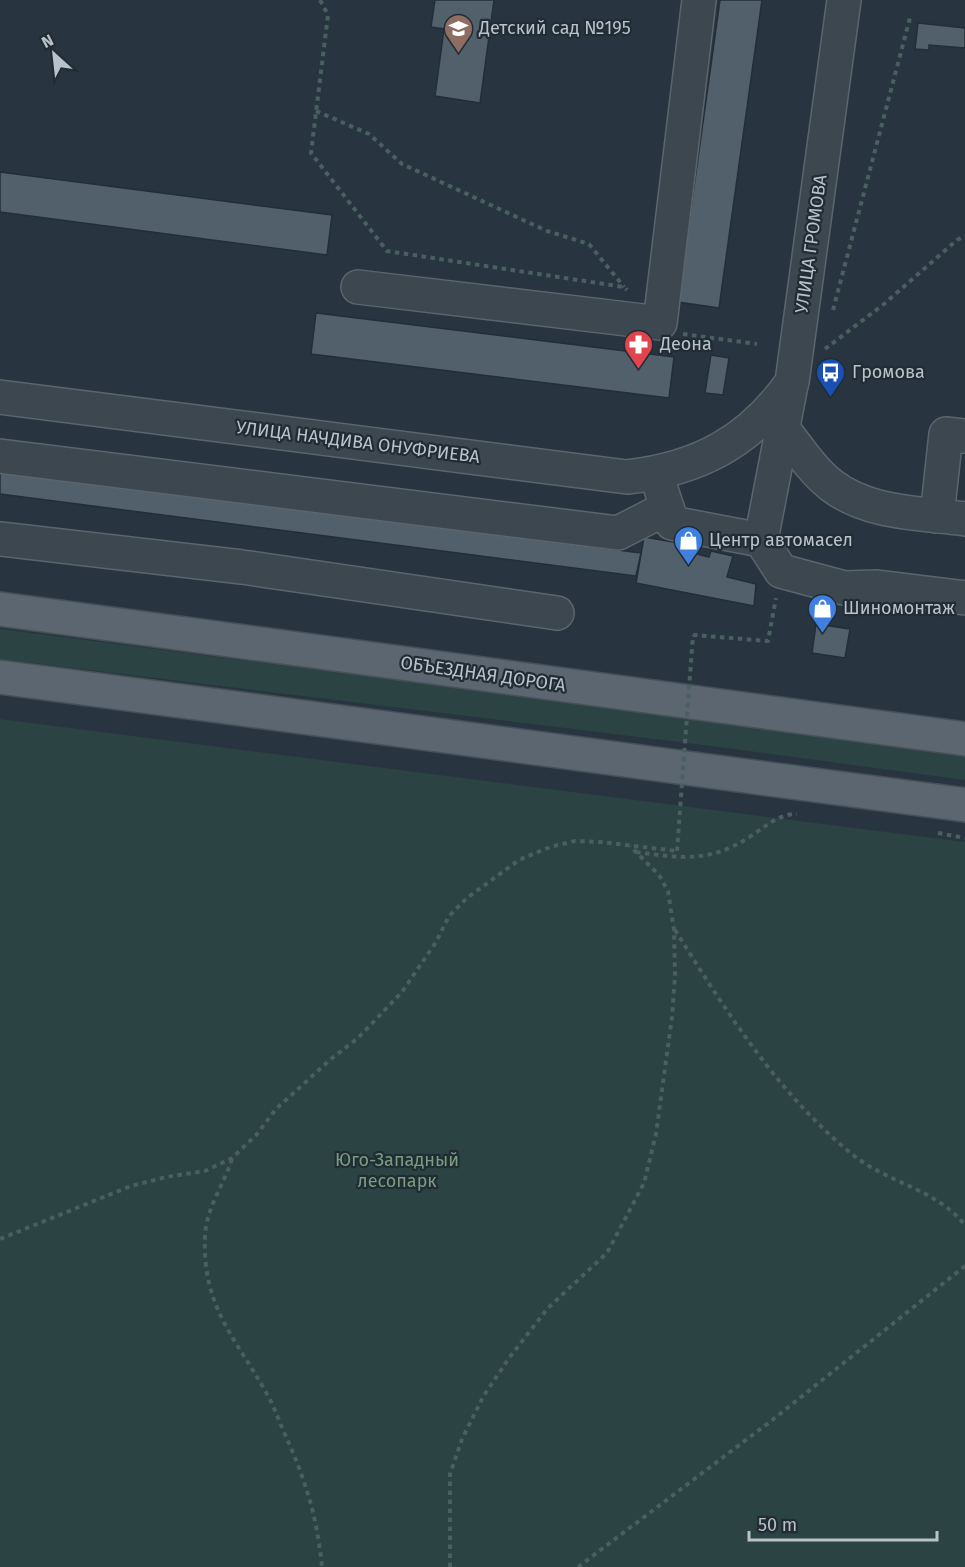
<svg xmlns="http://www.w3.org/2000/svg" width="965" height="1567" font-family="'Fira Sans',sans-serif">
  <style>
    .green { fill: #2b4342 }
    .building { fill: #52606b; stroke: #232e37; stroke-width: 1.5 }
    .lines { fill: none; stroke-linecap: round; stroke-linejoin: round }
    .minor-casing { stroke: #5a656d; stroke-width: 36 }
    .major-casing { stroke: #465059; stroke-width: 36 }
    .path { stroke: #4a5f5f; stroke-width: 4; stroke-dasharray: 4.5 4.5; stroke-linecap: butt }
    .minor { stroke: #3c4750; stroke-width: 33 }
    .major { stroke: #5b6670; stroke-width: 33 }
    .path-bridge { stroke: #4a5f5f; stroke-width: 4; stroke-dasharray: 4.5 4.5; stroke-linecap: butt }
    .labels { text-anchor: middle; stroke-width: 4.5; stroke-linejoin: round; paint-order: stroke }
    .poi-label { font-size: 18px; fill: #b9c2ca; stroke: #212c35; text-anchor: start }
    .street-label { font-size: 18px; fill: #b9c2ca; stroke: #212c35 }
    .park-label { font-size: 18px; fill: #799e7d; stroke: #212c35 }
  </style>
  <rect width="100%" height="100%" fill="#283540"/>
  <g class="green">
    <path d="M 0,629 L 965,753 L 965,780 L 704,745 L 0,659 Z"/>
    <path d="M 0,719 L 965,842 L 965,1567 L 0,1567 Z"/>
  </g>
  <g class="building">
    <path d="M 435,0 L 494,0 L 480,103 L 435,96 L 444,29 L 431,27 Z"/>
    <path d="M 720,0 L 762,0 L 719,308 L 678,302 Z"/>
    <path d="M 918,23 L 965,28 L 965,48 L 929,45 L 929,50 L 915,49 Z"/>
    <path d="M 0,172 L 332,215 L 327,255 L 0,212 Z"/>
    <path d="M 316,313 L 674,357 L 669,398 L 311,354 Z"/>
    <path d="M 711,355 L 729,358 L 723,395 L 705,393 Z"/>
    <path d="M 0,471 L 641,553 L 636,576 L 0,494 Z"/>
    <path d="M 644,537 L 685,544 L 684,551 L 709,557 L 711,551 L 733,556 L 727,577 L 756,584 L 754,606 L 636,583 Z"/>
    <path d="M 816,624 L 850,629 L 845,658 L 812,653 Z"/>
  </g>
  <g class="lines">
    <defs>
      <g id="minor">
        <path d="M 358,287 L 660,323 L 699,0"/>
        <path d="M 0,397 L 627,477 C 698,469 750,442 792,382 L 844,0"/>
        <path d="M 783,429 C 798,448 812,470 831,485 C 868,514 921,513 965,519"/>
        <path d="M 0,456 L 618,533 L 667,508"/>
        <path d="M 661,489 L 672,523 L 761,540 L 791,385"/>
        <path d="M 937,516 L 946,434 L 965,436"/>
        <path d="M 0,539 L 242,567 L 557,613"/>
        <path d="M 761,540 L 781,571 L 844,588 L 877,587 L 965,598"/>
      </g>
      <g id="major">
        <path d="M 0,609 L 965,739"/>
        <path d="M 0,677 L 965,805"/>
      </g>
    </defs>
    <use href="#minor" class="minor-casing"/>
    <use href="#major" class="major-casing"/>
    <g class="path">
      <path d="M 320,0 L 328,15 L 311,153 L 387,251 L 624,287 L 627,290"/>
      <path d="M 316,111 L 369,134 L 402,164 L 547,231 L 589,244 L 624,287"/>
      <path d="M 833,310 L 911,14"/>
      <path d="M 683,334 L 757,344"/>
      <path d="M 825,349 L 884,304 L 957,240 L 965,236"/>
      <path d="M 693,635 L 768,641 L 776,598"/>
      <path d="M 938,833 L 965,838"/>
      <path d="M 636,852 C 681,858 708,863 748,838 C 764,828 777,814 797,814"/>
      <path d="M 675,930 C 726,1011 778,1094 853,1155 C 888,1183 936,1189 965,1225"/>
      <path d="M 232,1159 C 224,1184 206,1209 205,1236 C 202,1307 235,1337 267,1394 C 274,1406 278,1419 284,1432 C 305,1479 317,1515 322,1567"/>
      <path d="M 0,1239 L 131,1186 L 166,1177 L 205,1171 L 232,1158 L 257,1134 L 276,1109 L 331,1059 L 358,1038 L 402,992 L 436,942 L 449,916 L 467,898 L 519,860 L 550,847 L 575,841 L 601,842 L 677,851"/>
      <path d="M 450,1567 L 450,1474 L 462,1439 L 483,1397 L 509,1358 L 548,1308 L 607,1253 L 644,1183 L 656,1134 L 672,1017 L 675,976 L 674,930 L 668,891 L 659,875 L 630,846"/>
      <path d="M 578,1567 L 771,1421 L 965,1266"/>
    </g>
    <use href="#minor" class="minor"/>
    <use href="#major" class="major"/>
    <path class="path-bridge" d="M 677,851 L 693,635"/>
  </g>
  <defs>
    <symbol id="school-pin" viewBox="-11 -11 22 30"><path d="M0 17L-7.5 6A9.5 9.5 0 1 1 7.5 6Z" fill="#8d6e63" stroke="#212c35"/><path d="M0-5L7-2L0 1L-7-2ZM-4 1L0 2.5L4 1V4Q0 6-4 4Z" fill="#fff"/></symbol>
    <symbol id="pharmacy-pin" viewBox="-11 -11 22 30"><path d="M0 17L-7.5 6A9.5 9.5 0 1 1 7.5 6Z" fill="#e0444e" stroke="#212c35"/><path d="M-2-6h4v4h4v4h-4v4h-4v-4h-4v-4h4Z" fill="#fff"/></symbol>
    <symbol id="bus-pin" viewBox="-11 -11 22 30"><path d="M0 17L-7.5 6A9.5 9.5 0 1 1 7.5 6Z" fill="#1a4fb4" stroke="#212c35"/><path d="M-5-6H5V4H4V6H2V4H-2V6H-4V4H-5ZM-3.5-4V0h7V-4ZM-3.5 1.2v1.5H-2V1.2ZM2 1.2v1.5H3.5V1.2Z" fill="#fff"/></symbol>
    <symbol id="shop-pin" viewBox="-11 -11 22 30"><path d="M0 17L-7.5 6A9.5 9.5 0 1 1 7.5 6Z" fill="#3f7fe0" stroke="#212c35"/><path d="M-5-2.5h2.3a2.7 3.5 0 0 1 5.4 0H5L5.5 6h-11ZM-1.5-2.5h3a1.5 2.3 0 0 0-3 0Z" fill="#fff"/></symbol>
  </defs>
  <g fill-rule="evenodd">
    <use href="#school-pin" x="442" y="12" width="33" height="45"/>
    <use href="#pharmacy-pin" x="622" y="328" width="33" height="45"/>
    <use href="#bus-pin" x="814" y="356" width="33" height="45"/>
    <use href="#shop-pin" x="672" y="524" width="33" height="45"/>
    <use href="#shop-pin" x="806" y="592" width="33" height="45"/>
  </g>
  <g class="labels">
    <g class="poi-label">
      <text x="479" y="34">Детский сад №195</text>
      <text x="660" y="350">Деона</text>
      <text x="852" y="378">Громова</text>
      <text x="709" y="546">Центр автомасел</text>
      <text x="843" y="614">Шиномонтаж</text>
    </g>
    <g class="street-label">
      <text transform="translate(811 244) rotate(-82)" y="6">УЛИЦА ГРОМОВА</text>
      <text transform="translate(358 442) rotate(7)" y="6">УЛИЦА НАЧДИВА ОНУФРИЕВА</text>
      <text transform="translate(483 674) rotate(8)" y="6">ОБЪЕЗДНАЯ ДОРОГА</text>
    </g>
    <g class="park-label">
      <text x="397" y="1166">Юго-Западный<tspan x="397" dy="21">лесопарк</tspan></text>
    </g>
  </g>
  <g transform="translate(54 54) rotate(333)" stroke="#212c35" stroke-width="4.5" paint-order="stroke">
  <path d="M0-4.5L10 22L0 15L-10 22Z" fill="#b9c2ca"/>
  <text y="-9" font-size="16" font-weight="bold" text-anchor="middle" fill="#b9c2ca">N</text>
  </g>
  <path d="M749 1531v9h188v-9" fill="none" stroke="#b9c2ca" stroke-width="3"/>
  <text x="758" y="1531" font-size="18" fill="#b9c2ca" stroke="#212c35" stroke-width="4.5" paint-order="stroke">50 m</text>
</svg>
